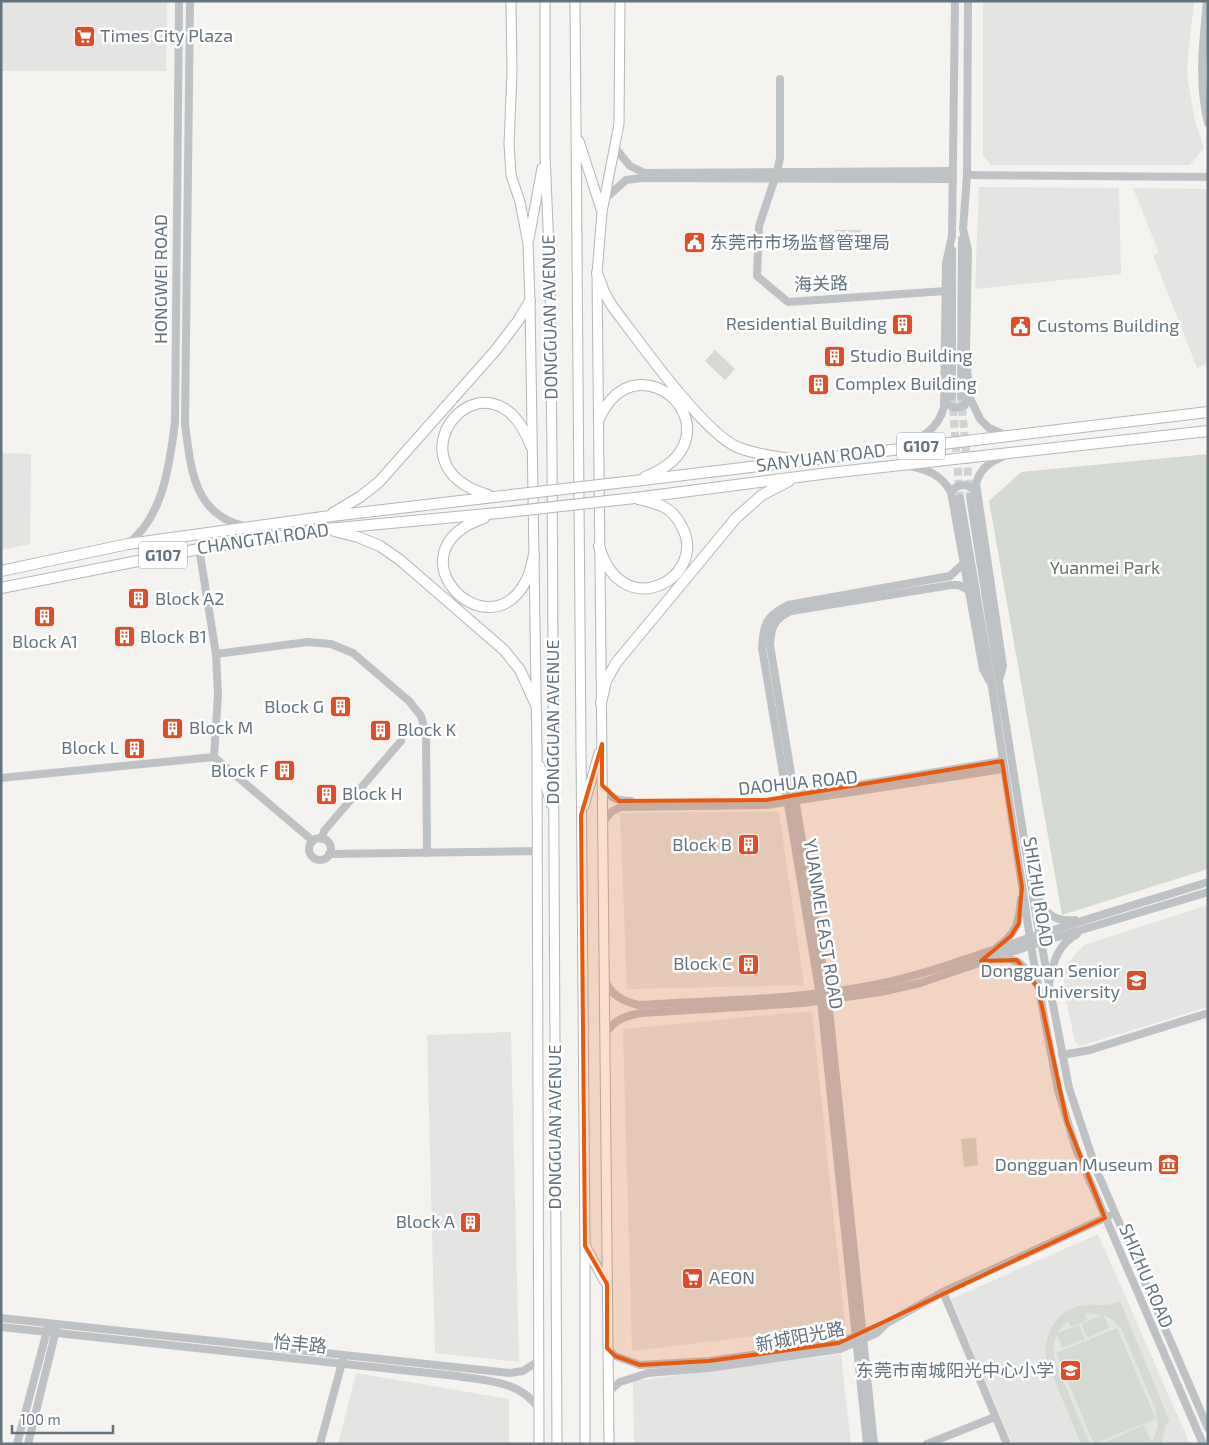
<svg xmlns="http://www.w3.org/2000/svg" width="1209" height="1445" font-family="'Exo 2','Noto Sans SC',sans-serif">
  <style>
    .built { fill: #e4e5e3 }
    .green { fill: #d4dad1 }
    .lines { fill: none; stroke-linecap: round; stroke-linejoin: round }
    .minor-tunnel { stroke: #d0d3d3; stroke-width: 8; stroke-dasharray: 8 4; stroke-linecap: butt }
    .major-casing { stroke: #b2b6b9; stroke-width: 11 }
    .highway-casing { stroke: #b3b6b9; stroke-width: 12 }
    .minor { stroke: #bec2c5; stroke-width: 8 }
    .major { stroke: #fff; stroke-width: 9 }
    .highway { stroke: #fff; stroke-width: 10 }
    .highway-bridge-casing { stroke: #b3b6b9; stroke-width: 12; stroke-linecap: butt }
    .highway-bridge { stroke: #fff; stroke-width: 10 }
    .marked { fill: #e8590c; fill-opacity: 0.2; stroke: #e8590c; stroke-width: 4; stroke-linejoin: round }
    .labels { text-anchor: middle; stroke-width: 5; stroke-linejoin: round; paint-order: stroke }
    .shield { fill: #fff; stroke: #929ea5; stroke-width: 1 }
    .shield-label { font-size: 16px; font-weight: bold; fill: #64747f }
    .poi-label { font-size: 18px; fill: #64747f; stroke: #fff; text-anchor: start }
    .street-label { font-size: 18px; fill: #64747f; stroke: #fff }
    .park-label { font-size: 18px; fill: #677762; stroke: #fff }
  </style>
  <rect width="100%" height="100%" fill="#f4f3ef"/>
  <g class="built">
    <path d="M 1,1 L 167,1 L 166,71 L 1,71 Z"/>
    <path d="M 983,1 L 1194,1 L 1187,67 L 1188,81 L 1195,121 L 1204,148 L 1190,165 L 991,165 L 983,156 Z"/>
    <path d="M 979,187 L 1119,188 L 1121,274 L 975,289 Z"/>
    <path d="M 1133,188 L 1208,189 L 1208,363 L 1197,368 L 1153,255 L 1159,253 Z"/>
    <path d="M 1,453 L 31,454 L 30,544 L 1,550 Z"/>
    <path d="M 779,812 L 804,985 L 627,989 L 620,813 Z"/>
    <path d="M 1208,905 L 1208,1007 L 1080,1046 L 1075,1042 L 1064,989 L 1064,973 L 1067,964 L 1084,945 Z"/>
    <path d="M 812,1011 L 845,1325 L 632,1351 L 623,1029 Z"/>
    <path d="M 511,1032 L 519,1362 L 435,1353 L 427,1035 Z"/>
    <path d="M 1098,1234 L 1190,1444 L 1012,1444 L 951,1299 Z"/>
    <path d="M 841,1354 L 851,1444 L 634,1444 L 633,1381 Z"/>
    <path d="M 356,1373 L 509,1399 L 509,1444 L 338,1444 Z"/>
  </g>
  <g class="green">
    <path d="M 836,230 L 861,230 L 861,243 L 835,243 Z"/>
    <path d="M 715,350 L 735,369 L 725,380 L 705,361 Z"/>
    <path d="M 1208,454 L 1208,869 L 1062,915 L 989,501 L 1021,472 Z"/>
    <path d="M 976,1138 L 978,1165 L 964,1167 L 961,1139 Z"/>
    <path d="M 1120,1301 L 1170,1422 L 1166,1424 L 1161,1444 L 1108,1444 L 1107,1441 L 1144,1425 L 1152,1443 L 1158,1426 L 1155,1408 L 1122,1330 L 1114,1321 L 1104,1315 L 1109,1328 L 1087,1338 L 1081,1324 L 1102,1315 L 1085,1313 L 1088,1320 L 1071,1327 L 1068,1320 L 1057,1333 L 1079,1325 L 1085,1339 L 1062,1348 L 1057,1335 C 1052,1344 1053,1354 1056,1364 L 1090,1444 L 1081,1444 L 1046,1360 C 1043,1334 1057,1308 1085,1305 C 1101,1303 1103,1308 1120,1301 Z"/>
    <path d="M 1117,1328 L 1156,1419 L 1094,1444 L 1056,1353 Z"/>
  </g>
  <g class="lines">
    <g class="minor-tunnel">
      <path d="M 952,396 L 960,498"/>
      <path d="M 961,396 L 970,497"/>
    </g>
    <defs>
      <g id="major">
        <path d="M 511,1 L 512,72 L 509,144 L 511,175 L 520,202 L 528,244 L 530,301 L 537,753 L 539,1444"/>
        <path d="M 545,1 L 545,155 L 550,273 L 552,456 L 557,1444"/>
        <path d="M 575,1 L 585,1246 L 585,1444"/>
        <path d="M 579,141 L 601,209"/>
        <path d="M 529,239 L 542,168"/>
        <path d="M 540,766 L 551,804"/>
        <path d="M 584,806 L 599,753"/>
        <path d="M 586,1247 L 605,1282"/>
        <path d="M 609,1444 L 597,273 L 602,212 L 619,124 L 620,1"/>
      </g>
      <g id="highway">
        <path d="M 597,273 L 604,292 L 612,306 C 638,340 702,431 737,447 C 753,454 773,456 790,459"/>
        <path d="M 599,419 C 639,331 746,437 645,477"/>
        <path d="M 634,481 L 1208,412"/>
        <path d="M 488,495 C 381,463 490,338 531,446"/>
        <path d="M 635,498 L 829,473 L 1208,431"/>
        <path d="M 333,513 L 360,497 L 379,482 L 495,351 L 518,321 L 530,301"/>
        <path d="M 484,518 C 387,551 487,655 526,581 C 530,574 532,563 534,555"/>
        <path d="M 334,531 L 358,537 L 380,546 L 400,560 L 504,650 L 520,670 L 536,705"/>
        <path d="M 599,546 C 622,626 709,577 682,527 C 678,519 672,511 664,507 C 656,503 646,501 638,499"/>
        <path d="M 1,571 L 128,544 L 323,517 L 494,497"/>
        <path d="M 1,588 L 214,546 L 326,529 L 498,513"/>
        <path d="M 601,703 L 606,681 L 616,663 L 736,518 L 762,495 L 789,481"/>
      </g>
    </defs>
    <use href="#major" class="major-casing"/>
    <use href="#highway" class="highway-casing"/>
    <g class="minor">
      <path d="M 190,1 L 185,424 C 191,468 193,514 244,526"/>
      <path d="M 968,1 L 967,175 L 963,229 L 968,250 L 966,351 L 969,396 L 980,419 L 989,428 L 1005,435"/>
      <path d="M 1207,1 C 1203,43 1198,82 1208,123"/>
      <path d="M 780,79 L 780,158 L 777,172 L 759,226 L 757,276 L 788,302 L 946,291"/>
      <path d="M 616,149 L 630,166 L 645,173 L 953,171"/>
      <path d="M 967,175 L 1208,177"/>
      <path d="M 605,199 L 626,180 L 641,178 L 953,179"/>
      <path d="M 952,396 L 952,250"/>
      <path d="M 961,396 L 962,239"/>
      <path d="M 945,400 C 950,408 957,410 965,405 L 968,397"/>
      <path d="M 904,446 C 923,437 938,429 944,407 L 946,263 L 952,236 L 955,1"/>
      <path d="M 910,466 C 929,470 941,475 951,492 L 983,669 L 989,680"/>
      <path d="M 951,492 C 958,483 968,483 976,492"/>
      <path d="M 970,497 L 1037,921 L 1069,1088 L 1096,1169 L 1208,1428"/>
      <path d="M 960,498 L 989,668 L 1033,958 L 1058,1090 L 1076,1149 L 1203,1444"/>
      <path d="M 128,544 C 164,515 169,466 175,423 L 179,1"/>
      <path d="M 216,654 L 308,642 L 331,644 L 353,653 L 409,701 L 421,716 L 426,735 L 427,853"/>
      <path d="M 1000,677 L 1003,666 L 976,484 C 980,468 990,462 1004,456"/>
      <path d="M 214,757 L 313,841"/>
      <path d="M 1,778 L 214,757 L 218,695 L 216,654 L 199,548"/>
      <path d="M 602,785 C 609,798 617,801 631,801"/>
      <path d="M 792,796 L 1002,761"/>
      <path d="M 603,822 L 611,812 L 621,807 L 766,805 L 1003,769"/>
      <circle cx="320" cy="849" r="11"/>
      <path d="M 322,839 L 324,831 L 401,741"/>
      <path d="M 329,854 L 537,851"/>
      <path d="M 1037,895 C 1044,914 1055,922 1075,920"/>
      <path d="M 996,948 C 1017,933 1019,923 1021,899"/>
      <path d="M 1002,959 C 1018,957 1027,968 1035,982"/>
      <path d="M 605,979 C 609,994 624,1002 639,1005 C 719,1000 801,1000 879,984 C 927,974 971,957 1017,942 C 1080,921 1144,902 1208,882"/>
      <path d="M 1050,980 C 1054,959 1058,945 1077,934"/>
      <path d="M 605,1035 C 613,1020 625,1016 641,1013 L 803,1003 L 881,992 L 920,983 L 1041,942 L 1208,892"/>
      <path d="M 1062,1055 L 1090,1050 L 1208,1013"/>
      <path d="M 943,1292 L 1007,1444"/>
      <path d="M 1,1318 L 510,1373 L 523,1371 L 540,1360"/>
      <path d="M 1,1327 L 457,1376 C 487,1381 523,1381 540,1411"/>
      <path d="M 607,1348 L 615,1356 L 640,1365 L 709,1361 L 839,1343 L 887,1323 L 943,1292 L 1109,1216"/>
      <path d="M 608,1392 L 620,1382 L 648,1373 L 709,1368 L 840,1349 L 877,1333 L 884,1326"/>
      <path d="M 17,1444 L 48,1327"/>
      <path d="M 28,1444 L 56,1330"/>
      <path d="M 320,1444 L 343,1359"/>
      <path d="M 867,1444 L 821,1001 L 762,648 C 764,623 765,617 788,605 L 950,576 L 963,564"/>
      <path d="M 874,1444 L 828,1000 L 770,645 C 771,627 774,619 791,611 L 951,585 L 959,585 L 968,590"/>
      <path d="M 927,1444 L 995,1417"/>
    </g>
    <use href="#major" class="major"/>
    <use href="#highway" class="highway"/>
    <defs>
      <g id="highway-bridge">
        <path d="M 494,497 L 634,481"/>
        <path d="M 498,513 L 635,498"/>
      </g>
    </defs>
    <use href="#highway-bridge" class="highway-bridge-casing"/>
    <use href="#highway-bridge" class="highway-bridge"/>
  </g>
  <path class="marked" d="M 602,744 L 602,785 L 619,801 L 766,800 L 1002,761 L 1022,887 L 1020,908 L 1019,923 L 1011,936 L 981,961 L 1017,960 L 1038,988 L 1067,1122 L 1105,1218 L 839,1343 L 709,1361 L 640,1365 L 615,1356 L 607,1348 L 607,1284 L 585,1246 L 581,815 Z"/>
  <defs>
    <symbol id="supermarket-square" viewBox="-11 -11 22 22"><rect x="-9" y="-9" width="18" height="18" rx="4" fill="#da4e29" stroke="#fff"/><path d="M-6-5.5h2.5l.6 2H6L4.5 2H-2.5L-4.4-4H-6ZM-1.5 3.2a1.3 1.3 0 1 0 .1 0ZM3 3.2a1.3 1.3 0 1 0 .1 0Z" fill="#fff"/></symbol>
    <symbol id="civic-square" viewBox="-11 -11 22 22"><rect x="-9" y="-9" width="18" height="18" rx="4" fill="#da4e29" stroke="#fff"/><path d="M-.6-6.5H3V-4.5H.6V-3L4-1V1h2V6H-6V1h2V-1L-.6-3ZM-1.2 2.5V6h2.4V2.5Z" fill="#fff"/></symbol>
    <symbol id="building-square" viewBox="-11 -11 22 22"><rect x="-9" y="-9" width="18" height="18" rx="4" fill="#da4e29" stroke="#fff"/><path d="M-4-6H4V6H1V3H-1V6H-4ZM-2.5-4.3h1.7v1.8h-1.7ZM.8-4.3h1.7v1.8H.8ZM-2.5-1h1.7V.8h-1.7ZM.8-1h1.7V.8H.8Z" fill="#fff"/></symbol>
    <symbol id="school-square" viewBox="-11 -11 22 22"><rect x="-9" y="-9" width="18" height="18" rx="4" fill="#da4e29" stroke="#fff"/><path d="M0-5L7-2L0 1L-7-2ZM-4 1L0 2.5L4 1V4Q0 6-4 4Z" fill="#fff"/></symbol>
    <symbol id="museum-square" viewBox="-11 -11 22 22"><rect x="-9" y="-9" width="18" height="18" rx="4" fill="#da4e29" stroke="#fff"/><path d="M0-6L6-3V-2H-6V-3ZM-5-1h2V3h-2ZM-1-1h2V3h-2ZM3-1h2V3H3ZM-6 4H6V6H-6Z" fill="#fff"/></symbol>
  </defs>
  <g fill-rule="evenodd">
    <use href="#supermarket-square" x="72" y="24" width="25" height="25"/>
    <use href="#civic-square" x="682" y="230" width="25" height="25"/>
    <use href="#building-square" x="890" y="312" width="25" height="25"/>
    <use href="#civic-square" x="1008" y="314" width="25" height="25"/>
    <use href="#building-square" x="822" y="344" width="25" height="25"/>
    <use href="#building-square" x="806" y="372" width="25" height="25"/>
    <use href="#building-square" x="126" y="586" width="25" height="25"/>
    <use href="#building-square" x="32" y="604" width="25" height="25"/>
    <use href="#building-square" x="112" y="624" width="25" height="25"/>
    <use href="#building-square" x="328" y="694" width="25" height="25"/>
    <use href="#building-square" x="160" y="716" width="25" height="25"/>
    <use href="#building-square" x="368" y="718" width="25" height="25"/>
    <use href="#building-square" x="122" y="736" width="25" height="25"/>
    <use href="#building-square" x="272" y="758" width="25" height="25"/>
    <use href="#building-square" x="314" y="782" width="25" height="25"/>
    <use href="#building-square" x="736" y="832" width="25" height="25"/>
    <use href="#building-square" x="736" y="952" width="25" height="25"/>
    <use href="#school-square" x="1124" y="968" width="25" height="25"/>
    <use href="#museum-square" x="1156" y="1152" width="25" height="25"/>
    <use href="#building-square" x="458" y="1210" width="25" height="25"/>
    <use href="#supermarket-square" x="680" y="1266" width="25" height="25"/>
    <use href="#school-square" x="1058" y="1358" width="25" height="25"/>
  </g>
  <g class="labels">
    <g class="shield">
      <rect x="897" y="432.5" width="48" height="27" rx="4"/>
      <rect x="139" y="541.5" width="48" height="27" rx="4"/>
    </g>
    <g class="shield-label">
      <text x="921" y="452">G107</text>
      <text x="163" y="561">G107</text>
    </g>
    <g class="poi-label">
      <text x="100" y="42">Times City Plaza</text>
      <text x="710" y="249">东莞市市场监督管理局</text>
      <text x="887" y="330" text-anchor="end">Residential Building</text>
      <text x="1037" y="332">Customs Building</text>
      <text x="850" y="362">Studio Building</text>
      <text x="835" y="390">Complex Building</text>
      <text x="155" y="605">Block A2</text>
      <text x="140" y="643">Block B1</text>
      <text x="45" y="648" text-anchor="middle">Block A1</text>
      <text x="324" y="713" text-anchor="end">Block G</text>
      <text x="189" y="734">Block M</text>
      <text x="397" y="736">Block K</text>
      <text x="119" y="754" text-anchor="end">Block L</text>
      <text x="269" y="777" text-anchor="end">Block F</text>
      <text x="342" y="800">Block H</text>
      <text x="732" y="851" text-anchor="end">Block B</text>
      <text x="732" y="970" text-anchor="end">Block C</text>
      <text x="1120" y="977" text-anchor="end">Dongguan Senior<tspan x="1120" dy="21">University</tspan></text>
      <text x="1153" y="1171" text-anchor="end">Dongguan Museum</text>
      <text x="455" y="1228" text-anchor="end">Block A</text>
      <text x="709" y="1284">AEON</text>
      <text x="1054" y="1377" text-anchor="end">东莞市南城阳光中心小学</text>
    </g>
    <g class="street-label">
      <text transform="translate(161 279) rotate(-90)" y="6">HONGWEI ROAD</text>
      <text transform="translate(821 284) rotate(-2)" y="6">海关路</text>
      <text transform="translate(550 317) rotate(-91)" y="6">DONGGUAN AVENUE</text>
      <text transform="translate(821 458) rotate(-7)" y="6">SANYUAN ROAD</text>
      <text transform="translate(263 539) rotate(-8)" y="6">CHANGTAI ROAD</text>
      <text transform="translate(553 722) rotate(-90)" y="6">DONGGUAN AVENUE</text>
      <text transform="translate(798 783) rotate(-6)" y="6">DAOHUA ROAD</text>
      <text transform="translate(1038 892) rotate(81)" y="6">SHIZHU ROAD</text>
      <text transform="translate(823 924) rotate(81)" y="6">YUANMEI EAST ROAD</text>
      <text transform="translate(555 1127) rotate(-90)" y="6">DONGGUAN AVENUE</text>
      <text transform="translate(1146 1276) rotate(67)" y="6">SHIZHU ROAD</text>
      <text transform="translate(800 1337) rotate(-11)" y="6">新城阳光路</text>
      <text transform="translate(300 1344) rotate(6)" y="6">怡丰路</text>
    </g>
    <g class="park-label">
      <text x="1105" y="574">Yuanmei Park</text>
    </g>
  </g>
  <rect width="1209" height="1445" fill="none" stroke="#64747f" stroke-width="5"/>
  <path d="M12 1425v8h101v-8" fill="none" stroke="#64747f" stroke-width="2.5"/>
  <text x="20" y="1425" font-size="15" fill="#64747f" stroke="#ffffff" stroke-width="4" paint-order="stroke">100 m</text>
</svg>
